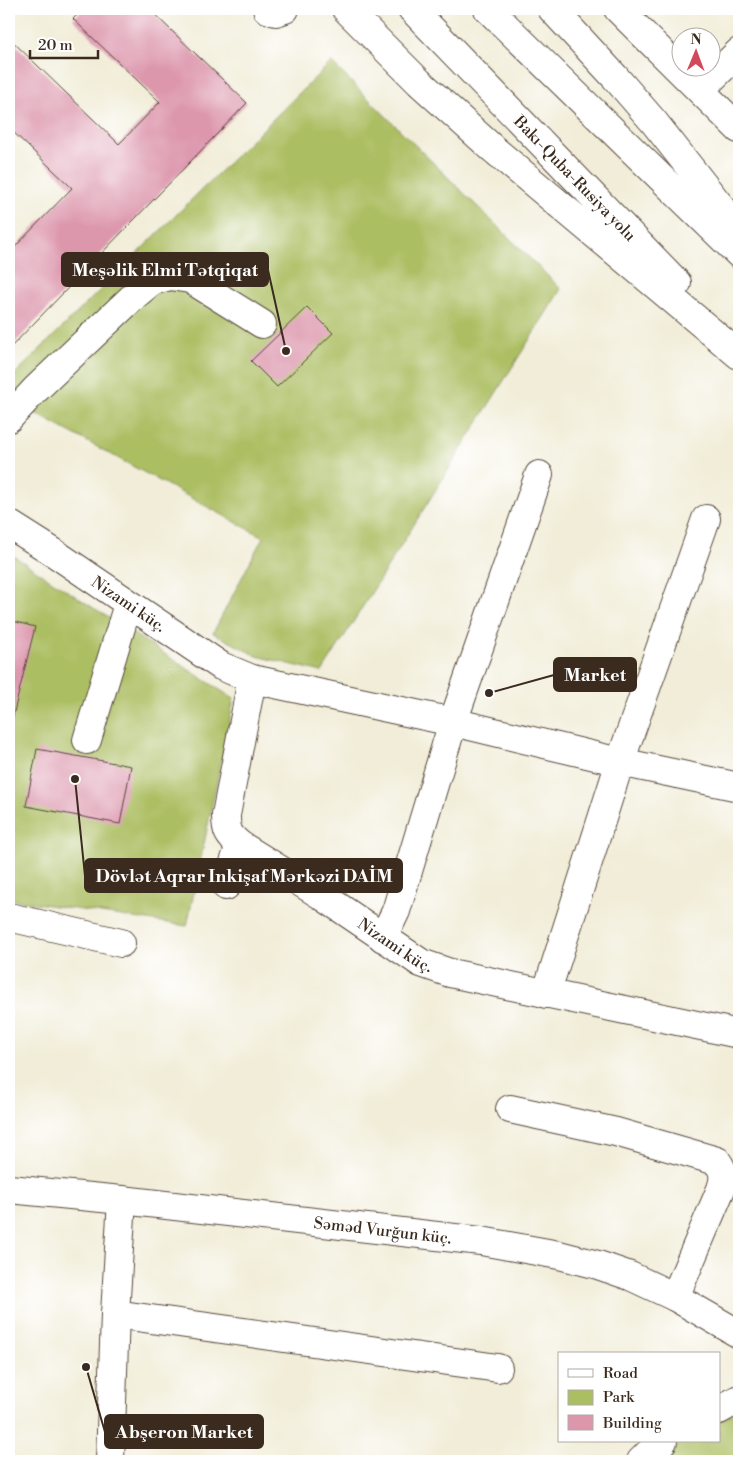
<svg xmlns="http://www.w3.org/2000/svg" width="748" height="1470" font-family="'Libre Bodoni',serif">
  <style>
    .green { fill: #acbe62; stroke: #747440 }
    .building { fill: #dd97ad }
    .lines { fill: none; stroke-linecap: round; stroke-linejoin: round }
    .minor-casing { stroke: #56473a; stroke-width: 30 }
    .highway-casing { stroke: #56473a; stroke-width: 30 }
    .minor { stroke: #fff; stroke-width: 28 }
    .highway { stroke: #fff; stroke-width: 28 }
    .labels { text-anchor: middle; stroke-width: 4; stroke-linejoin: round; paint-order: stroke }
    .street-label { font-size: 16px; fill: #3b2a1e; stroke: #fff }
    .leader { fill: none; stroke: #3b2a1e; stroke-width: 2 }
    .callout-dot { fill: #3b2a1e; stroke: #fff; stroke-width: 2 }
    .callout { fill: #3b2a1e; stroke: #3b2a1e; stroke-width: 2 }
    .callout-label { font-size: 18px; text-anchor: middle; font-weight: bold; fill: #fff }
  </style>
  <rect width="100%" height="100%" fill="#fff"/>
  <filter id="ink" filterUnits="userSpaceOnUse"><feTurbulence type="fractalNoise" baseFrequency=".02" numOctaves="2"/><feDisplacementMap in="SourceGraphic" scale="10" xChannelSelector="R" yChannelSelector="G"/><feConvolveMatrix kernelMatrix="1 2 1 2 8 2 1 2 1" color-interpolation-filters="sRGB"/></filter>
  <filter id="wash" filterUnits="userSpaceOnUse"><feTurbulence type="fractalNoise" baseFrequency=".0096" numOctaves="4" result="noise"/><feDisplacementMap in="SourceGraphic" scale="20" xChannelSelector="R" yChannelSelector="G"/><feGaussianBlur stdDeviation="1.12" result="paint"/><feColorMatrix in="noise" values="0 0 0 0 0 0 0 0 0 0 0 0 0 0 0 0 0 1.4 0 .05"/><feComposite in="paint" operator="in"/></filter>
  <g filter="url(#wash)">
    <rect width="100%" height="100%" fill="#f1edd8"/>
    <g class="green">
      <path d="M 331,62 L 561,289 L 322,672 L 257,656 L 213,633 L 263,537 L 9,399 L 9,380 Z"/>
      <path d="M 9,553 L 234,699 L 187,926 L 9,899 Z"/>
      <path d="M 739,1410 L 739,1461 L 653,1461 L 686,1441 L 719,1441 L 719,1421 Z"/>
    </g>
    <g id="blocks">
      <g class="building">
        <path d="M 83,9 L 149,9 L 247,103 L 9,349 L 9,253 L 72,188 L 9,128 L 9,38 L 119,144 L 160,102 L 73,19 Z"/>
        <path d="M 307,307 L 333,333 L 277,387 L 251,361 Z"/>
        <path d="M 9,620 L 35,627 L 9,732 Z"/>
        <path d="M 37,749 L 131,766 L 120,824 L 26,806 Z"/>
      </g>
    </g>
  </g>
  <g filter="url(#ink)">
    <use href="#blocks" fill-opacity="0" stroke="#56473a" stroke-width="1"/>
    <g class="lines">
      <defs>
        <g id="minor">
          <path d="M 267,9 L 276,12 L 285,9"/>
          <path d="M 618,9 L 739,129"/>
          <path d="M 700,90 L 739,52"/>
          <path d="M 9,418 L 35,390 L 134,296 L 152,281 L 170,276 L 190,279 L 262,324"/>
          <path id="s1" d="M 9,524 L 50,550 L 221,666 L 252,679 L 453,722 L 620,762 L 739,787"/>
          <path id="s2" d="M 252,679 L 226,815 C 226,831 228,835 240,845 L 321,895 L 421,963 L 450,973 L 739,1034"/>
          <path d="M 87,740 L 128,604"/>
          <path d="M 226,886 L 240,845"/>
          <path d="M 9,917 L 121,943"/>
          <path d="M 383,938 L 396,911 L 453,722 L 539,475"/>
          <path d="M 546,994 L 620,762 L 706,519"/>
          <path d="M 510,1109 L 616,1132 L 717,1161 C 724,1171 725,1177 721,1189 L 675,1297"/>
          <path id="s3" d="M 9,1189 L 122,1200 L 481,1241 L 559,1255 L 598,1265 L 630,1276 L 675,1297 L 739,1334"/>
          <path d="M 115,1314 L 498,1368"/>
          <path d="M 719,1410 L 739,1399"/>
          <path d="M 110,1461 L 115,1314 L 122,1200"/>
          <path d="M 641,1461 L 656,1446 L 663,1441"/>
        </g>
        <g id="highway">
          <path d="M 346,9 L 419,82 L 492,148 L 739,355"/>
          <path id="s4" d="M 412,9 L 677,283"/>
          <path d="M 488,9 L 739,254"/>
          <path d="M 552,9 L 615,77 L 654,122 L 739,230"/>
        </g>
      </defs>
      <use href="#minor" class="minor-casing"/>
      <use href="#highway" class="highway-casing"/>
      <use href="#minor" class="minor"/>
      <use href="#highway" class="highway"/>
    </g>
  </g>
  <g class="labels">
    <g class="street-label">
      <text dy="6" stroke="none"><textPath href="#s4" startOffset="235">Bakı-Quba-Rusiya yolu</textPath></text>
      <text dy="6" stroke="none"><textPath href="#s1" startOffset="144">Nizami küç.</textPath></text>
      <text dy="6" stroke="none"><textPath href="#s2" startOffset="358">Nizami küç.</textPath></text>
      <text dy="6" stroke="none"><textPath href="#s3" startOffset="376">Səməd Vurğun küç.</textPath></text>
    </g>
  </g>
  <path class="leader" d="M286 351L268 270M489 693L554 675M75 779L85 876M86 1367L105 1432"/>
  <g class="callout-dot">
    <circle cx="286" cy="351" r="5"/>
    <circle cx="489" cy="693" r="5"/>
    <circle cx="75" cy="779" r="5"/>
    <circle cx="86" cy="1367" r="5"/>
  </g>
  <g class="callout">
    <rect x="62" y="253" width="206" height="33" rx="5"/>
    <rect x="554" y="658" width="82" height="33" rx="5"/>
    <rect x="85" y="859" width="317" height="33" rx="5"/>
    <rect x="105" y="1415" width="158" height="33" rx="5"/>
  </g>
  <g class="callout-label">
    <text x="165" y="276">Meşəlik Elmi Tətqiqat</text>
    <text x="595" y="681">Market</text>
    <text x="244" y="882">Dövlət Aqrar Inkişaf Mərkəzi DAİM</text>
    <text x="184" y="1438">Abşeron Market</text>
  </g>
  <rect width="748" height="1470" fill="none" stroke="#fff" stroke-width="30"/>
  <rect x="558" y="1352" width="162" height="90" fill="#ffffff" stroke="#b1aaa5"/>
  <rect x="568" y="1369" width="25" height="8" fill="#ffffff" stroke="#b1aaa5"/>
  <text x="603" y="1378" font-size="15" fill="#3b2a1e">Road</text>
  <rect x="568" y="1390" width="25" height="15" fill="#acbe62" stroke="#b1aaa5"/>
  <text x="603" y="1402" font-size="15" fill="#3b2a1e">Park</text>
  <rect x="568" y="1415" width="25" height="15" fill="#dd97ad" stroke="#b1aaa5"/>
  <text x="603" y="1428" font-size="15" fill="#3b2a1e">Building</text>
  <g transform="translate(696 52) rotate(1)"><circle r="24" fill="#ffffff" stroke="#b1aaa5"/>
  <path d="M0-4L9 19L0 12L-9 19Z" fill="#d1495b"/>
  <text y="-8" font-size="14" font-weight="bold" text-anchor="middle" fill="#3b2a1e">N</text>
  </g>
  <path d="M30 50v8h68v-8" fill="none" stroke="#3b2a1e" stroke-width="2.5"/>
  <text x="38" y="50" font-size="15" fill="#3b2a1e" stroke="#ffffff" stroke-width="4" paint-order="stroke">20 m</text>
</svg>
